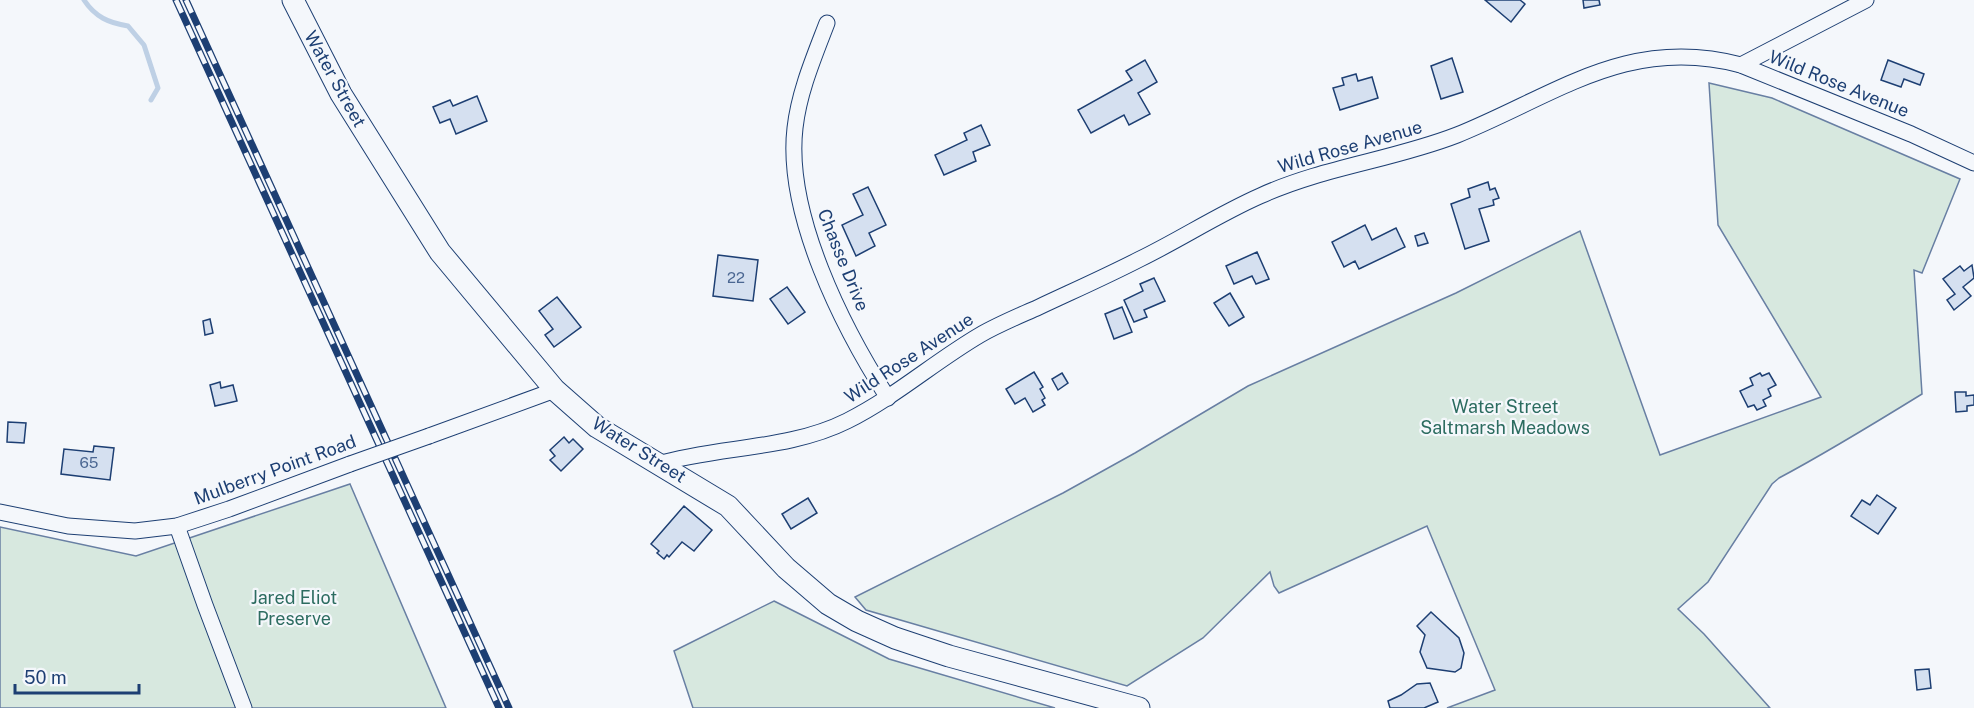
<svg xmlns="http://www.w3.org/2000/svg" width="1974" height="708" font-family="'Public Sans',sans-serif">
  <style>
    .green { fill: #d7e8df; stroke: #687fa3; stroke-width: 1.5 }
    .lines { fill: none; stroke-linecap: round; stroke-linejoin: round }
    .stream { stroke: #bed0e5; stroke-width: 5 }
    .building { fill: #d5e0f0; stroke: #1d3f73; stroke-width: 1.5 }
    .street-casing { stroke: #1d3f73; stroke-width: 17 }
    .secondary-casing { stroke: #1d3f73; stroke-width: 23 }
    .street { stroke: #f4f7fb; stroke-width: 15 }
    .secondary { stroke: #f4f7fb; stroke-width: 21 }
    .rail-casing { stroke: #1d3f73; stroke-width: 7 }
    .rail { stroke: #f4f7fb; stroke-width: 4.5; stroke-dasharray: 14; stroke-linecap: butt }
    .street-bridge-casing { stroke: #1d3f73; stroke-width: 17; stroke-linecap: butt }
    .street-bridge { stroke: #f4f7fb; stroke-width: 15 }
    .labels { text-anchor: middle; stroke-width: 4.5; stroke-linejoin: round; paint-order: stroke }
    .number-label { font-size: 15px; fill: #4b6792 }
    .street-label { font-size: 18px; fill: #1d3f73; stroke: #f4f7fb }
    .park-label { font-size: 18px; fill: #2c6c60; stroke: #f4f7fb }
  </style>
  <rect width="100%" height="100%" fill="#f4f7fb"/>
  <g class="green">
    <path d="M 1709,83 L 1772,98 L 1960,179 L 1922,273 L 1914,270 L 1922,394 C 1875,423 1828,452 1779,478 L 1772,484 L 1708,582 L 1678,609 L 1704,634 L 1770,708 L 1447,708 L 1495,690 L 1427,526 L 1279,593 L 1274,586 L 1270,572 L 1203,638 L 1127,686 L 866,610 L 855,597 L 1063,493 L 1135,453 L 1248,386 L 1456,293 L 1580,231 L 1660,455 L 1821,397 L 1718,225 Z"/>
    <path d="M 350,484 L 446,708 L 0,708 L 0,527 L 136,556 Z"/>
    <path d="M 774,601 L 889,659 L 1055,708 L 693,708 L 674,651 Z"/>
  </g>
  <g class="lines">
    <path class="stream" d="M 84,0 C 95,17 109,23 128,26 L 144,45 L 158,88 L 151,100"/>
  </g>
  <g class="building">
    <path d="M 1485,0 L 1520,0 L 1525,4 L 1511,22 Z"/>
    <path d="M 1583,0 L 1599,0 L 1600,5 L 1584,8 Z"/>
    <path d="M 1452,58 L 1463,92 L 1441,99 L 1431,66 Z"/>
    <path d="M 1145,60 L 1157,82 L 1138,93 L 1150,114 L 1129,125 L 1124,115 L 1091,133 L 1078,110 L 1132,80 L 1126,71 Z"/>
    <path d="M 1888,60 L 1924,74 L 1920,85 L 1904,79 L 1901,87 L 1881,80 Z"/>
    <path d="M 1356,74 L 1358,81 L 1372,77 L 1378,98 L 1340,110 L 1333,88 L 1344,85 L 1342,78 Z"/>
    <path d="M 477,96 L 487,121 L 456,134 L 450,119 L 440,123 L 433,107 L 450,100 L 453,106 Z"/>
    <path d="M 981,125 L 990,145 L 973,152 L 976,161 L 944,175 L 935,155 L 967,140 L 964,133 Z"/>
    <path d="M 1488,182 L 1490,190 L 1495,188 L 1499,198 L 1493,200 L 1494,205 L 1479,209 L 1489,241 L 1465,249 L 1451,204 L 1470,197 L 1468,189 Z"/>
    <path d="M 868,187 L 886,225 L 869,233 L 875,246 L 856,256 L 842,225 L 863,215 L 853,194 Z"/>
    <path d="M 1365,225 L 1372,240 L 1396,228 L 1405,247 L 1359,269 L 1355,261 L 1344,267 L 1332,242 Z"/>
    <path d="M 1424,233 L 1428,243 L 1418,246 L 1415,236 Z"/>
    <path d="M 1257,252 L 1269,279 L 1256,284 L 1252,276 L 1234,284 L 1226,266 Z"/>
    <path d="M 718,255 L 758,260 L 753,301 L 713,296 Z"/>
    <path d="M 1972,265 L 1974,278 L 1963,287 L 1971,296 L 1954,310 L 1947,300 L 1955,294 L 1943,279 L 1960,266 L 1964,271 Z"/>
    <path d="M 1154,278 L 1165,301 L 1144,310 L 1147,317 L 1134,322 L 1124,300 L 1143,291 L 1140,284 Z"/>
    <path d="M 787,287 L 805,312 L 788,324 L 770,299 Z"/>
    <path d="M 1230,293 L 1244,317 L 1229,326 L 1214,303 Z"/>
    <path d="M 557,297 L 581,327 L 554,347 L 545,335 L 553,329 L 539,311 Z"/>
    <path d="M 1122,307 L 1132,332 L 1114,339 L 1105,314 Z"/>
    <path d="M 210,319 L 213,333 L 205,335 L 203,321 Z"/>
    <path d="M 1034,372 L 1043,387 L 1040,389 L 1045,398 L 1042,400 L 1045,405 L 1033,412 L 1025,398 L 1015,404 L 1006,389 Z"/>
    <path d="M 1062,373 L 1068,383 L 1058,390 L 1052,379 Z"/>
    <path d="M 1760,373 L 1762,376 L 1769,373 L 1776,385 L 1768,389 L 1771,396 L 1763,400 L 1766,406 L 1757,410 L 1754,405 L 1748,407 L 1740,391 L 1753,385 L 1750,378 Z"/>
    <path d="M 220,382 L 221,388 L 233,385 L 237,401 L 215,406 L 210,385 Z"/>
    <path d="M 1955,392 L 1966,392 L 1966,396 L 1974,395 L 1974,405 L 1967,406 L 1967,411 L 1956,412 Z"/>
    <path d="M 8,422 L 26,423 L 24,443 L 7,442 Z"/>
    <path d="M 564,437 L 569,443 L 573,439 L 583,449 L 561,471 L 550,460 L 555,456 L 550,450 Z"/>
    <path d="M 94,446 L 114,448 L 110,480 L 61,474 L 64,449 L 93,452 Z"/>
    <path d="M 1877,495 L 1896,508 L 1878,534 L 1851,516 L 1862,500 L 1870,505 Z"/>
    <path d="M 808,498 L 817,513 L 791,529 L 782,514 Z"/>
    <path d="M 684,506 L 712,530 L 694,551 L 682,542 L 669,557 L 667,555 L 664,559 L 657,553 L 659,551 L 651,544 Z"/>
    <path d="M 1431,612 L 1459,638 L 1464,653 L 1461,668 L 1455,672 L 1427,668 L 1420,652 L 1425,635 L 1417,626 Z"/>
    <path d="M 1929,669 L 1931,688 L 1917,690 L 1915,670 Z"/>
    <path d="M 1430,683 L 1438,702 L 1424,708 L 1390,708 L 1388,701 L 1401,695 L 1417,684 Z"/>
  </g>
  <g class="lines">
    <defs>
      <g id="street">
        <path d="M 827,23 C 814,57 799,92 795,128 C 785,214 843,328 888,398"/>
        <path d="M 1741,65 L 1866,0"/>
        <path d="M 429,436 L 555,390"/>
        <path d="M 658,464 C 719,446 789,450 847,421 C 895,397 934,362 980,335 C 999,324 1019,316 1039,307 C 1073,291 1107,276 1140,259 C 1181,239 1219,214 1260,196 C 1323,167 1393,160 1457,135 C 1556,95 1628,35 1741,65 L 1911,134 L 1974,163"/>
        <path d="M 0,512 L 68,526 L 135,531 L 177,526 L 229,509 L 350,464"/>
        <path d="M 177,526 L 205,605 L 244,708"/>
      </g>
      <path id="secondary" d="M 293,0 L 341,94 L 440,252 L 555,390 L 597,427 L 728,506 L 786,568 L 828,604 L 857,621 L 895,638 L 949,656 L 1139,708"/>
    </defs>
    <use href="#street" class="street-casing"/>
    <use href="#secondary" class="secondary-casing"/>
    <use href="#street" class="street"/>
    <use href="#secondary" class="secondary"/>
    <defs>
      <g id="rail">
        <path d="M 176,0 L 499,708"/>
        <path d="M 186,0 L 509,708"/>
      </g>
    </defs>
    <use href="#rail" class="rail-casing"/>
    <use href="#rail" class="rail"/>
    <defs>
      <path id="street-bridge" d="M 350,464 L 429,436"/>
    </defs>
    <use href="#street-bridge" class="street-bridge-casing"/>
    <use href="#street-bridge" class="street-bridge"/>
  </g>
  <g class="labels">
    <g class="number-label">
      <text x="736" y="283">22</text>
      <text x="89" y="468">65</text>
    </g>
    <g class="street-label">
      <text transform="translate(335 79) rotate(61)" y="6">Water Street</text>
      <text transform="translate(1839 84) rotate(22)" y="6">Wild Rose Avenue</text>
      <text transform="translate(1350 147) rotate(-16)" y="6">Wild Rose Avenue</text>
      <text transform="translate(843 260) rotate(68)" y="6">Chasse Drive</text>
      <text transform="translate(909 358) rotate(-33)" y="6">Wild Rose Avenue</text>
      <text transform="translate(639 450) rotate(32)" y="6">Water Street</text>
      <text transform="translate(275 470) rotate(-20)" y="6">Mulberry Point Road</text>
    </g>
    <g class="park-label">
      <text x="1505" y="413">Water Street<tspan x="1505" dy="21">Saltmarsh Meadows</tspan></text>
      <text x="294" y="604">Jared Eliot<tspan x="294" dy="21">Preserve</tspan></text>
    </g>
  </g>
  <path d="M15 684v9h124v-9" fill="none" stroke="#1d3f73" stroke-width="3"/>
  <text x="24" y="684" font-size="18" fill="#1d3f73" stroke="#f4f7fb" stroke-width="4.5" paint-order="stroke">50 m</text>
</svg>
